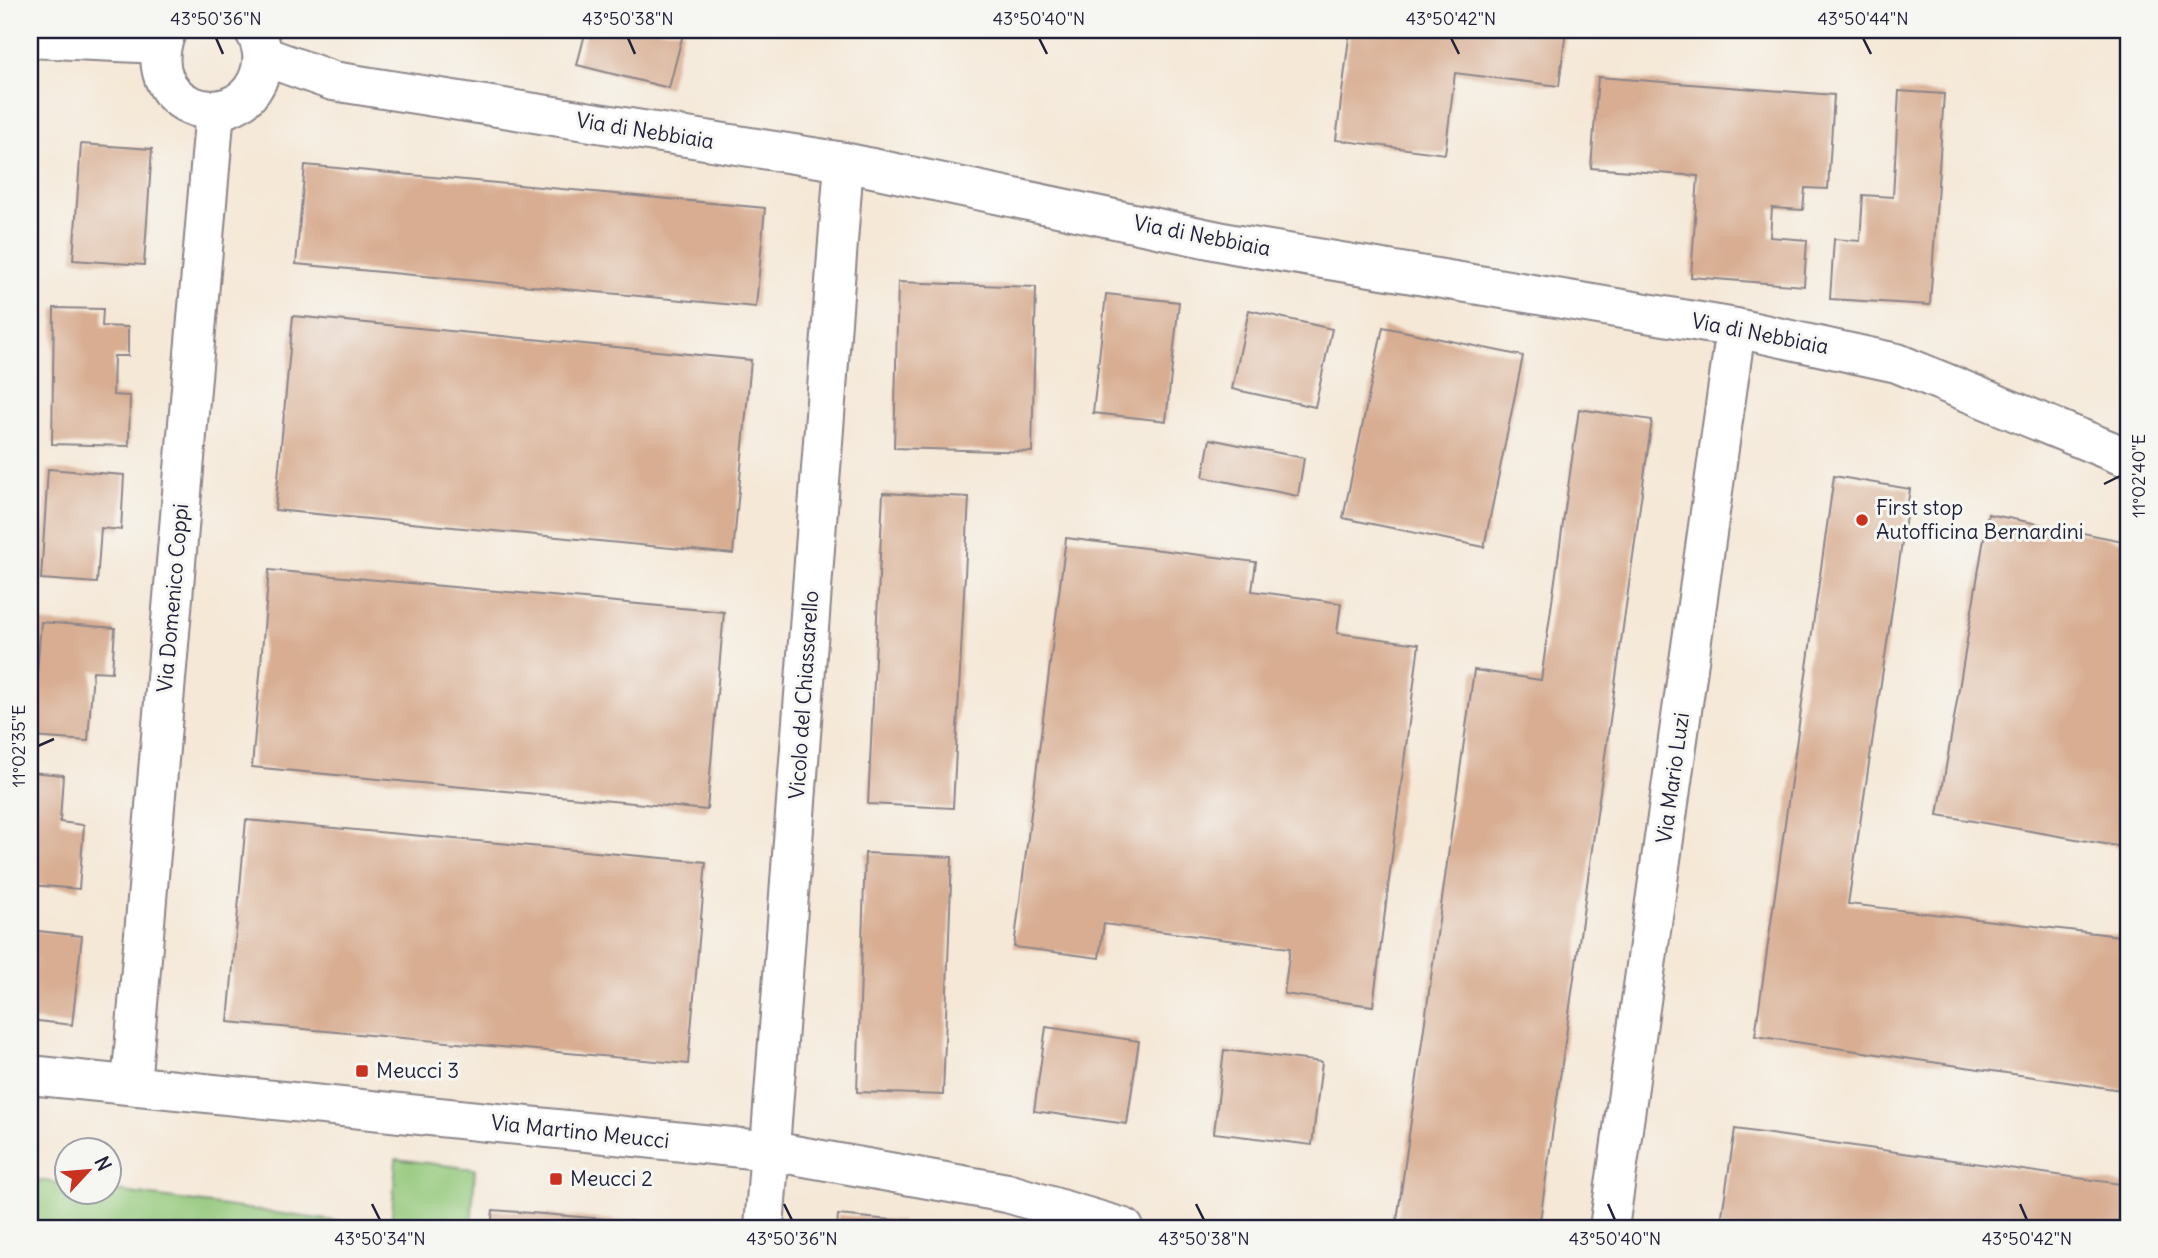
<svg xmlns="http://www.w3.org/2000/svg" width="2158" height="1258" font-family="Delius,sans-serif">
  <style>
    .green { fill: #93c779; stroke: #5a745a; stroke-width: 2 }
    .building { fill: #d8ad92 }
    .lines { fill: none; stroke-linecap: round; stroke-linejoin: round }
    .minor-casing { stroke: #8c8589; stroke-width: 42 }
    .minor { stroke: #fff; stroke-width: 38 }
    .ticks { fill: none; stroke: #22223b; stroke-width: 2.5 }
    .poi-dot { fill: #c8321e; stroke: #f6f6f2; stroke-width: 2.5 }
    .labels { text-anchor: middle; stroke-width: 6; stroke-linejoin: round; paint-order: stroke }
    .street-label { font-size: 21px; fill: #22223b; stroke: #f6f6f2 }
    .poi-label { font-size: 21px; fill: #22223b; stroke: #f6f6f2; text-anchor: start }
    .neatline { fill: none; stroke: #22223b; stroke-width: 2.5 }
    .ticks-label { font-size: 18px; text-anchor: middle; fill: #22223b }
  </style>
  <rect width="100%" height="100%" fill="#f6f6f2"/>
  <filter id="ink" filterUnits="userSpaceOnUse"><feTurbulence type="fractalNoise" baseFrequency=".0143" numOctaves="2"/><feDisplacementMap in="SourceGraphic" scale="14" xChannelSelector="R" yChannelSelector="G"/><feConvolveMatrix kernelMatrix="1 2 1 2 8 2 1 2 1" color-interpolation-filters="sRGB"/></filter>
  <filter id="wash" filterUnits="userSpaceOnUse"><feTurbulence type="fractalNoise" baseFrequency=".00686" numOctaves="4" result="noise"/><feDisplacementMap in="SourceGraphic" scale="28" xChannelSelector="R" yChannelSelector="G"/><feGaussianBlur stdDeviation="1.57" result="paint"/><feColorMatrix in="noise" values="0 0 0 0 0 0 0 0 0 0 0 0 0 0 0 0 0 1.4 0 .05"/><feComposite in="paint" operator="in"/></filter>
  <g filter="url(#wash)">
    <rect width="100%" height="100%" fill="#f5e8d7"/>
    <g class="green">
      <path d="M 396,1159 L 475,1169 L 471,1228 L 391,1228 Z"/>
      <path d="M 30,1179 L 66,1184 L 66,1192 L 109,1190 L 385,1228 L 30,1228 Z"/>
    </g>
    <g id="blocks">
      <g class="building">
        <path d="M 586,30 L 684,30 L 669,88 L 577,65 Z"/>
        <path d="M 1350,30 L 1566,30 L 1559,86 L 1455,73 L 1445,154 L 1336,140 Z"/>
        <path d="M 1598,77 L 1834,95 L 1828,189 L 1805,188 L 1803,210 L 1772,208 L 1770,237 L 1807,240 L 1804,286 L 1691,277 L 1698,176 L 1591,168 Z"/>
        <path d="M 1899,91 L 1944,94 L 1930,305 L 1830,299 L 1834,239 L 1860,241 L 1863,195 L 1893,197 Z"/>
        <path d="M 81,144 L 152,149 L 144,265 L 73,260 Z"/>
        <path d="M 305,165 L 765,208 L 756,307 L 296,264 Z"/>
        <path d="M 898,282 L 1036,287 L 1032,452 L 894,448 Z"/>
        <path d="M 1106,294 L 1179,302 L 1166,421 L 1093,413 Z"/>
        <path d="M 54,308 L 103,309 L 102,326 L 128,327 L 128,356 L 114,356 L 113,395 L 130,396 L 129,446 L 52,444 Z"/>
        <path d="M 1249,310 L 1332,329 L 1315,407 L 1232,389 Z"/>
        <path d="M 293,316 L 751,360 L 733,554 L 275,510 Z"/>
        <path d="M 1383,327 L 1523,356 L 1484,547 L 1343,518 Z"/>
        <path d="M 1579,409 L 1652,420 L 1539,1228 L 1396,1228 L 1474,670 L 1541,680 Z"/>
        <path d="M 1210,439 L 1304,458 L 1298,496 L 1203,477 Z"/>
        <path d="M 48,469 L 124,475 L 121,530 L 101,528 L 97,583 L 41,579 Z"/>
        <path d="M 1834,476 L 1910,489 L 1848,904 L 2128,937 L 2128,1091 L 1755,1036 Z"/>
        <path d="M 883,493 L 969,497 L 953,808 L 868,804 Z"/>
        <path d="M 1988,514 L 2128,542 L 2128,848 L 1938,815 Z"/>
        <path d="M 1066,538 L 1256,562 L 1252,591 L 1341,603 L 1337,633 L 1419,644 L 1373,1006 L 1284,994 L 1290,948 L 1104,924 L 1099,958 L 1014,947 Z"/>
        <path d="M 269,570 L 724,612 L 707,810 L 252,767 Z"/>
        <path d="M 41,622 L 115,628 L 112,672 L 93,671 L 88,741 L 32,737 Z"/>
        <path d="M 30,772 L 63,775 L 60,822 L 84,825 L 79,889 L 30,885 Z"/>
        <path d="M 246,820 L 706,862 L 688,1064 L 228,1022 Z"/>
        <path d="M 865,853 L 952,857 L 943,1095 L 857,1092 Z"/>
        <path d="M 30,930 L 82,936 L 72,1025 L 30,1020 Z"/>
        <path d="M 1046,1027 L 1139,1041 L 1127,1124 L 1034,1111 Z"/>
        <path d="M 1224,1050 L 1322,1062 L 1312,1145 L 1214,1133 Z"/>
        <path d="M 1735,1129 L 2128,1185 L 2128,1228 L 1720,1228 Z"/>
        <path d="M 493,1210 L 690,1226 L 690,1228 L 491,1228 Z"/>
        <path d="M 838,1215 L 901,1221 L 900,1228 L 837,1228 Z"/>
      </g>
    </g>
  </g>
  <g filter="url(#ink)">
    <use href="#blocks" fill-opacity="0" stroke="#8c8589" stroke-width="2"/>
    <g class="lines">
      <defs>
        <g id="minor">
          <path d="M 167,30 C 135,105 230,138 257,81 C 265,63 264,47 254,30"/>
          <path d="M 30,38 L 161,44"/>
          <path d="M 263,56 L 333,81 L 844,162 L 1233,244 L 1736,328 L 1897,363 L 2128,458"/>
          <path d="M 30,1075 L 771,1151 L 1007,1193 L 1124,1228"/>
          <path d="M 131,1085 L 215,110"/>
          <path d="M 764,1228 L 844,162"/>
          <path d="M 1609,1228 L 1736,328"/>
        </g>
      </defs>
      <use href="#minor" class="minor-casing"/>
      <use href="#minor" class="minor"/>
    </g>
  </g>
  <path class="ticks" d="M 216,38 L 223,54M 628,38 L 635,54M 1039,38 L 1047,54M 1451,38 L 1459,54M 1863,38 L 1871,54M 2104,484 L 2120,476M 38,746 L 54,739M 372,1204 L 380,1220M 784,1204 L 792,1220M 1196,1204 L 1204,1220M 1608,1204 L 1615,1220M 2020,1204 L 2027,1220"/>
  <g class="poi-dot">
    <circle cx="1862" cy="520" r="7"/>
    <rect x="355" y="1064" width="14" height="14" rx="3.5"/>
    <rect x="549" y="1172" width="14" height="14" rx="3.5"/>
  </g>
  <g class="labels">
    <g class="street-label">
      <text transform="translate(645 131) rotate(9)" y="7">Via di Nebbiaia</text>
      <text transform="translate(1202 236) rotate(11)" y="7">Via di Nebbiaia</text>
      <text transform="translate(1760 334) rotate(11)" y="7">Via di Nebbiaia</text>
      <text transform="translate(173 598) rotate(-85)" y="7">Via Domenico Coppi</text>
      <text transform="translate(804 695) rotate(-86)" y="7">Vicolo del Chiassarello</text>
      <text transform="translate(1673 778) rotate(-82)" y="7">Via Mario Luzi</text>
      <text transform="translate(580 1132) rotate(6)" y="7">Via Martino Meucci</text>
    </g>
    <g class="poi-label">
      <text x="1876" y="515">First stop<tspan x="1876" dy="24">Autofficina Bernardini</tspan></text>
      <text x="376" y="1078">Meucci 3</text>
      <text x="570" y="1186">Meucci 2</text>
    </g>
  </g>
  <rect width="2158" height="1258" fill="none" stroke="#f6f6f2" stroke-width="77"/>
  <g transform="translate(88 1171) rotate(64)"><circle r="33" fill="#f6f6f2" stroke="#a1a1a9" stroke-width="2"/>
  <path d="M0-5L12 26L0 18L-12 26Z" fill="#c8321e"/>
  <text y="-10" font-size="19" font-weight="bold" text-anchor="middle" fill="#22223b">N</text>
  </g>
  <rect x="38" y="38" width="2082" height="1182" class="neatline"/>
  <g class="ticks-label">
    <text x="216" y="25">43°50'36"N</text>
    <text x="628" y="25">43°50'38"N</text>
    <text x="1039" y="25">43°50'40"N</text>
    <text x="1451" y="25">43°50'42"N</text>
    <text x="1863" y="25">43°50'44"N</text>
    <text transform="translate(2139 476) rotate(-90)" y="6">11°02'40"E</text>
    <text transform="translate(19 746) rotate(-90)" y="6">11°02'35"E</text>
    <text x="380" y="1245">43°50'34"N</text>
    <text x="792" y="1245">43°50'36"N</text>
    <text x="1204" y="1245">43°50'38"N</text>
    <text x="1615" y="1245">43°50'40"N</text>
    <text x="2027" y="1245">43°50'42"N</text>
  </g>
</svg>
